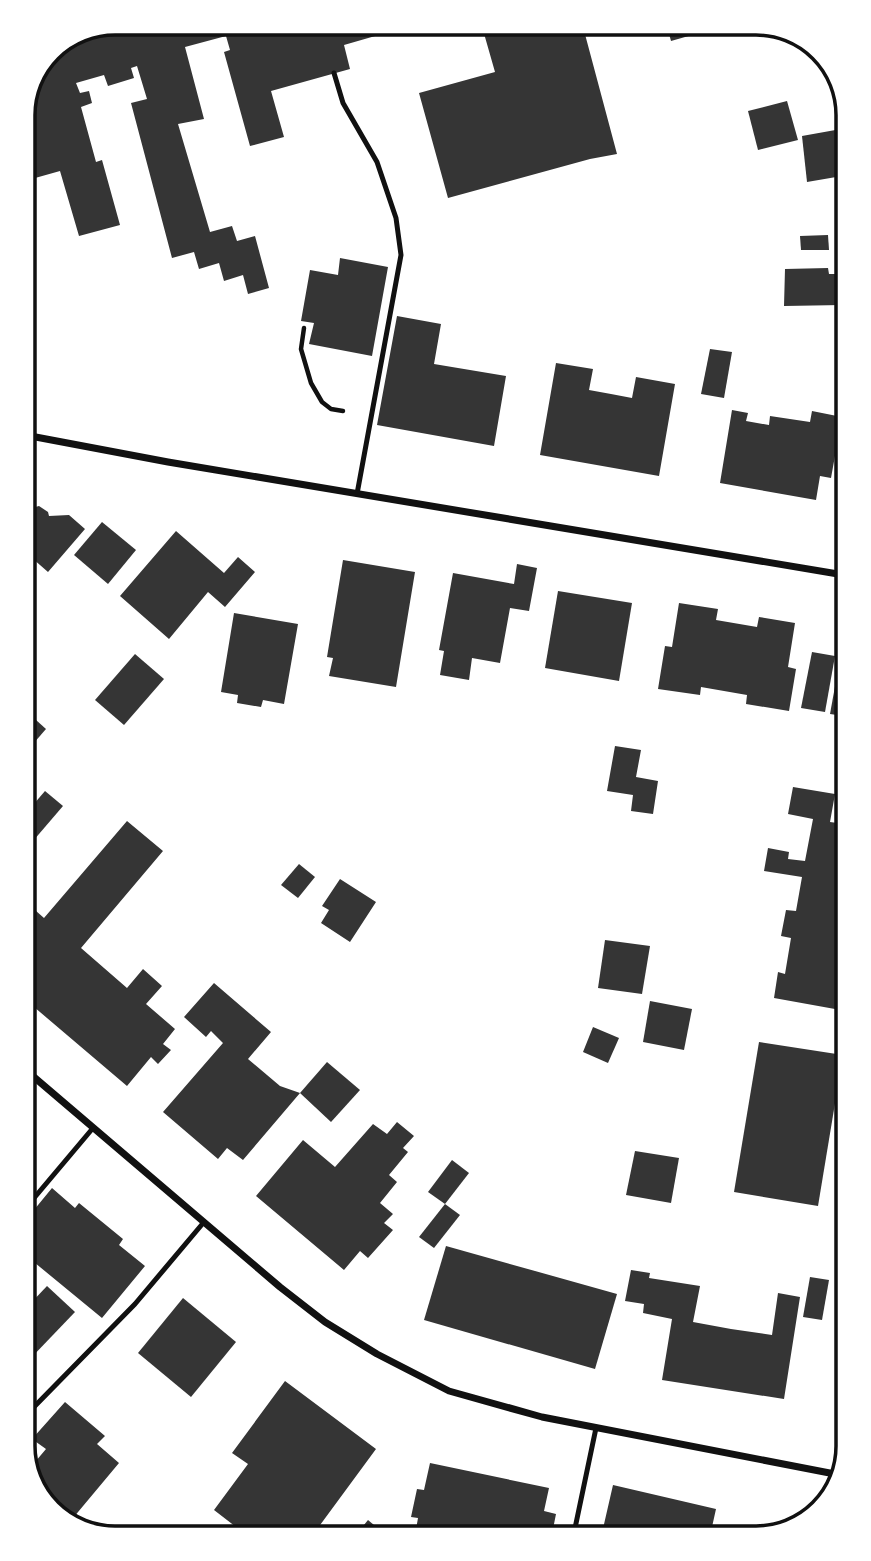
<svg xmlns="http://www.w3.org/2000/svg" width="871" height="1561" font-family="'Source Sans 3',sans-serif">
  <style>
    .building { fill: #353535 }
    .lines { fill: none; stroke-linecap: round; stroke-linejoin: round }
    .path { stroke: #111; stroke-width: 4.5 }
    .service { stroke: #111; stroke-width: 5 }
    .minor { stroke: #111; stroke-width: 7 }
    .rim { fill: none; stroke: #111; stroke-width: 3.5 }
  </style>
  <rect width="100%" height="100%" fill="#fff"/>
  <g class="building">
    <path d="M 115,23 L 394,23 L 396,30 L 344,45 L 350,69 L 271,91 L 284,137 L 250,146 L 224,52 L 230,50 L 226,36 L 185,47 L 204,119 L 178,124 L 210,232 L 232,226 L 237,241 L 255,236 L 269,288 L 248,294 L 243,275 L 224,281 L 219,263 L 199,269 L 194,252 L 172,258 L 131,103 L 147,99 L 137,66 L 131,68 L 134,78 L 108,86 L 104,75 L 76,83 L 80,93 L 89,91 L 92,103 L 81,107 L 96,162 L 102,160 L 120,225 L 79,236 L 60,171 L 28,180 L 23,161 L 23,109 L 50,50 Z"/>
    <path d="M 481,23 L 582,23 L 617,154 L 590,159 L 448,198 L 419,93 L 495,72 Z"/>
    <path d="M 666,23 L 731,23 L 731,24 L 671,41 Z"/>
    <path d="M 787,101 L 798,140 L 758,150 L 748,111 Z"/>
    <path d="M 841,129 L 842,176 L 807,182 L 802,136 Z"/>
    <path d="M 828,235 L 829,250 L 801,250 L 800,236 Z"/>
    <path d="M 340,258 L 388,267 L 372,356 L 309,344 L 314,323 L 301,321 L 310,270 L 338,275 Z"/>
    <path d="M 828,268 L 829,274 L 842,274 L 842,305 L 784,306 L 785,269 Z"/>
    <path d="M 397,316 L 441,324 L 434,364 L 506,376 L 494,446 L 377,425 Z"/>
    <path d="M 710,349 L 732,352 L 724,398 L 701,394 Z"/>
    <path d="M 556,363 L 593,369 L 589,390 L 611,394 L 632,398 L 636,377 L 675,384 L 659,476 L 540,455 Z"/>
    <path d="M 732,410 L 748,413 L 746,421 L 769,425 L 770,416 L 810,422 L 812,411 L 842,417 L 831,478 L 820,476 L 816,500 L 720,483 Z"/>
    <path d="M 39,506 L 48,512 L 49,516 L 69,515 L 85,529 L 48,572 L 32,558 L 25,566 L 25,507 L 28,509 Z"/>
    <path d="M 102,522 L 136,550 L 108,584 L 74,555 Z"/>
    <path d="M 176,531 L 224,573 L 238,557 L 255,572 L 225,607 L 208,592 L 169,639 L 120,596 Z"/>
    <path d="M 343,560 L 415,572 L 396,687 L 329,676 L 333,658 L 327,657 Z"/>
    <path d="M 517,564 L 537,568 L 529,611 L 510,608 L 500,663 L 472,658 L 469,680 L 440,675 L 444,651 L 439,650 L 453,573 L 514,584 Z"/>
    <path d="M 558,591 L 632,603 L 619,681 L 545,668 Z"/>
    <path d="M 679,603 L 718,609 L 716,620 L 757,627 L 759,617 L 795,623 L 788,667 L 796,669 L 789,711 L 746,704 L 747,695 L 701,687 L 700,695 L 658,689 L 665,646 L 672,647 Z"/>
    <path d="M 234,613 L 298,624 L 284,704 L 263,700 L 261,707 L 237,703 L 238,695 L 221,692 Z"/>
    <path d="M 843,642 L 844,642 L 844,716 L 830,714 Z"/>
    <path d="M 812,652 L 835,656 L 825,712 L 801,708 Z"/>
    <path d="M 135,654 L 164,679 L 124,725 L 95,700 Z"/>
    <path d="M 26,711 L 46,729 L 26,752 Z"/>
    <path d="M 615,746 L 641,750 L 636,777 L 658,781 L 653,814 L 631,811 L 633,795 L 607,791 Z"/>
    <path d="M 793,787 L 835,794 L 830,822 L 845,824 L 846,1011 L 774,998 L 778,972 L 785,974 L 791,938 L 781,936 L 786,910 L 796,911 L 802,877 L 764,871 L 768,848 L 789,852 L 788,859 L 805,861 L 813,819 L 788,814 Z"/>
    <path d="M 45,791 L 63,806 L 27,848 L 27,812 Z"/>
    <path d="M 127,821 L 163,851 L 81,948 L 127,988 L 143,969 L 162,986 L 146,1004 L 175,1029 L 163,1044 L 171,1050 L 158,1064 L 151,1057 L 127,1086 L 27,1001 L 27,903 L 44,918 Z"/>
    <path d="M 299,864 L 315,877 L 298,898 L 281,885 Z"/>
    <path d="M 340,879 L 376,902 L 350,942 L 321,923 L 329,910 L 322,906 Z"/>
    <path d="M 605,940 L 650,946 L 642,994 L 598,988 Z"/>
    <path d="M 214,983 L 271,1032 L 248,1059 L 280,1086 L 300,1093 L 243,1160 L 227,1148 L 218,1159 L 163,1112 L 223,1043 L 211,1031 L 206,1037 L 184,1017 Z"/>
    <path d="M 650,1001 L 692,1009 L 684,1050 L 643,1042 Z"/>
    <path d="M 593,1027 L 619,1038 L 608,1063 L 583,1052 Z"/>
    <path d="M 759,1042 L 843,1055 L 818,1206 L 734,1192 Z"/>
    <path d="M 327,1062 L 360,1090 L 331,1122 L 300,1093 Z"/>
    <path d="M 397,1122 L 414,1136 L 403,1148 L 408,1152 L 389,1175 L 397,1182 L 380,1203 L 393,1214 L 384,1223 L 393,1230 L 368,1258 L 360,1251 L 344,1270 L 256,1196 L 303,1140 L 335,1167 L 373,1124 L 387,1134 Z"/>
    <path d="M 635,1151 L 679,1158 L 671,1203 L 626,1195 Z"/>
    <path d="M 452,1160 L 469,1173 L 445,1204 L 428,1192 Z"/>
    <path d="M 52,1188 L 75,1208 L 79,1203 L 123,1239 L 119,1245 L 145,1266 L 102,1318 L 29,1258 L 29,1216 Z"/>
    <path d="M 445,1204 L 460,1215 L 434,1248 L 419,1237 Z"/>
    <path d="M 446,1246 L 617,1294 L 595,1369 L 424,1320 Z"/>
    <path d="M 631,1270 L 650,1273 L 649,1278 L 700,1286 L 693,1322 L 731,1329 L 772,1335 L 778,1293 L 800,1297 L 784,1399 L 662,1380 L 672,1319 L 643,1313 L 644,1304 L 625,1301 Z"/>
    <path d="M 810,1277 L 829,1280 L 822,1320 L 803,1317 Z"/>
    <path d="M 47,1286 L 75,1312 L 29,1360 L 29,1305 Z"/>
    <path d="M 183,1298 L 236,1342 L 191,1397 L 138,1353 Z"/>
    <path d="M 285,1381 L 376,1449 L 312,1536 L 249,1537 L 214,1510 L 248,1464 L 232,1453 Z"/>
    <path d="M 65,1402 L 105,1436 L 97,1444 L 119,1463 L 68,1524 L 63,1522 L 30,1482 L 30,1468 L 46,1449 L 32,1439 Z"/>
    <path d="M 430,1463 L 549,1488 L 544,1511 L 556,1514 L 552,1534 L 415,1535 L 418,1518 L 411,1517 L 417,1489 L 424,1490 Z"/>
    <path d="M 613,1485 L 716,1509 L 712,1527 L 729,1532 L 602,1533 Z"/>
    <path d="M 368,1520 L 380,1530 L 376,1535 L 355,1536 Z"/>
  </g>
  <g class="lines">
    <path class="path" d="M 304,328 L 301,349 L 311,383 L 322,402 L 331,409 L 343,411"/>
    <g class="service">
      <path d="M 334,73 L 343,103 L 377,162 L 396,218 L 401,255 L 357,494"/>
      <path d="M 29,1204 L 93,1128"/>
      <path d="M 30,1411 L 135,1304 L 204,1222"/>
      <path d="M 574,1533 L 596,1428"/>
    </g>
    <g class="minor">
      <path d="M 25,435 L 168,462 L 844,575"/>
      <path d="M 28,1072 L 280,1287 L 325,1322 L 377,1354 L 449,1391 L 542,1417 L 840,1475"/>
      <path d="M 837,1474 L 848,1414"/>
    </g>
  </g>
  <path d="M0 0H871V1561H0ZM115 35H756A80 80 0 0 1 836 115V1446A80 80 0 0 1 756 1526H115A80 80 0 0 1 35 1446V115A80 80 0 0 1 115 35Z" fill="#fff" fill-rule="evenodd"/>
  <path class="rim" d="M115 35H756A80 80 0 0 1 836 115V1446A80 80 0 0 1 756 1526H115A80 80 0 0 1 35 1446V115A80 80 0 0 1 115 35Z"/>
</svg>
